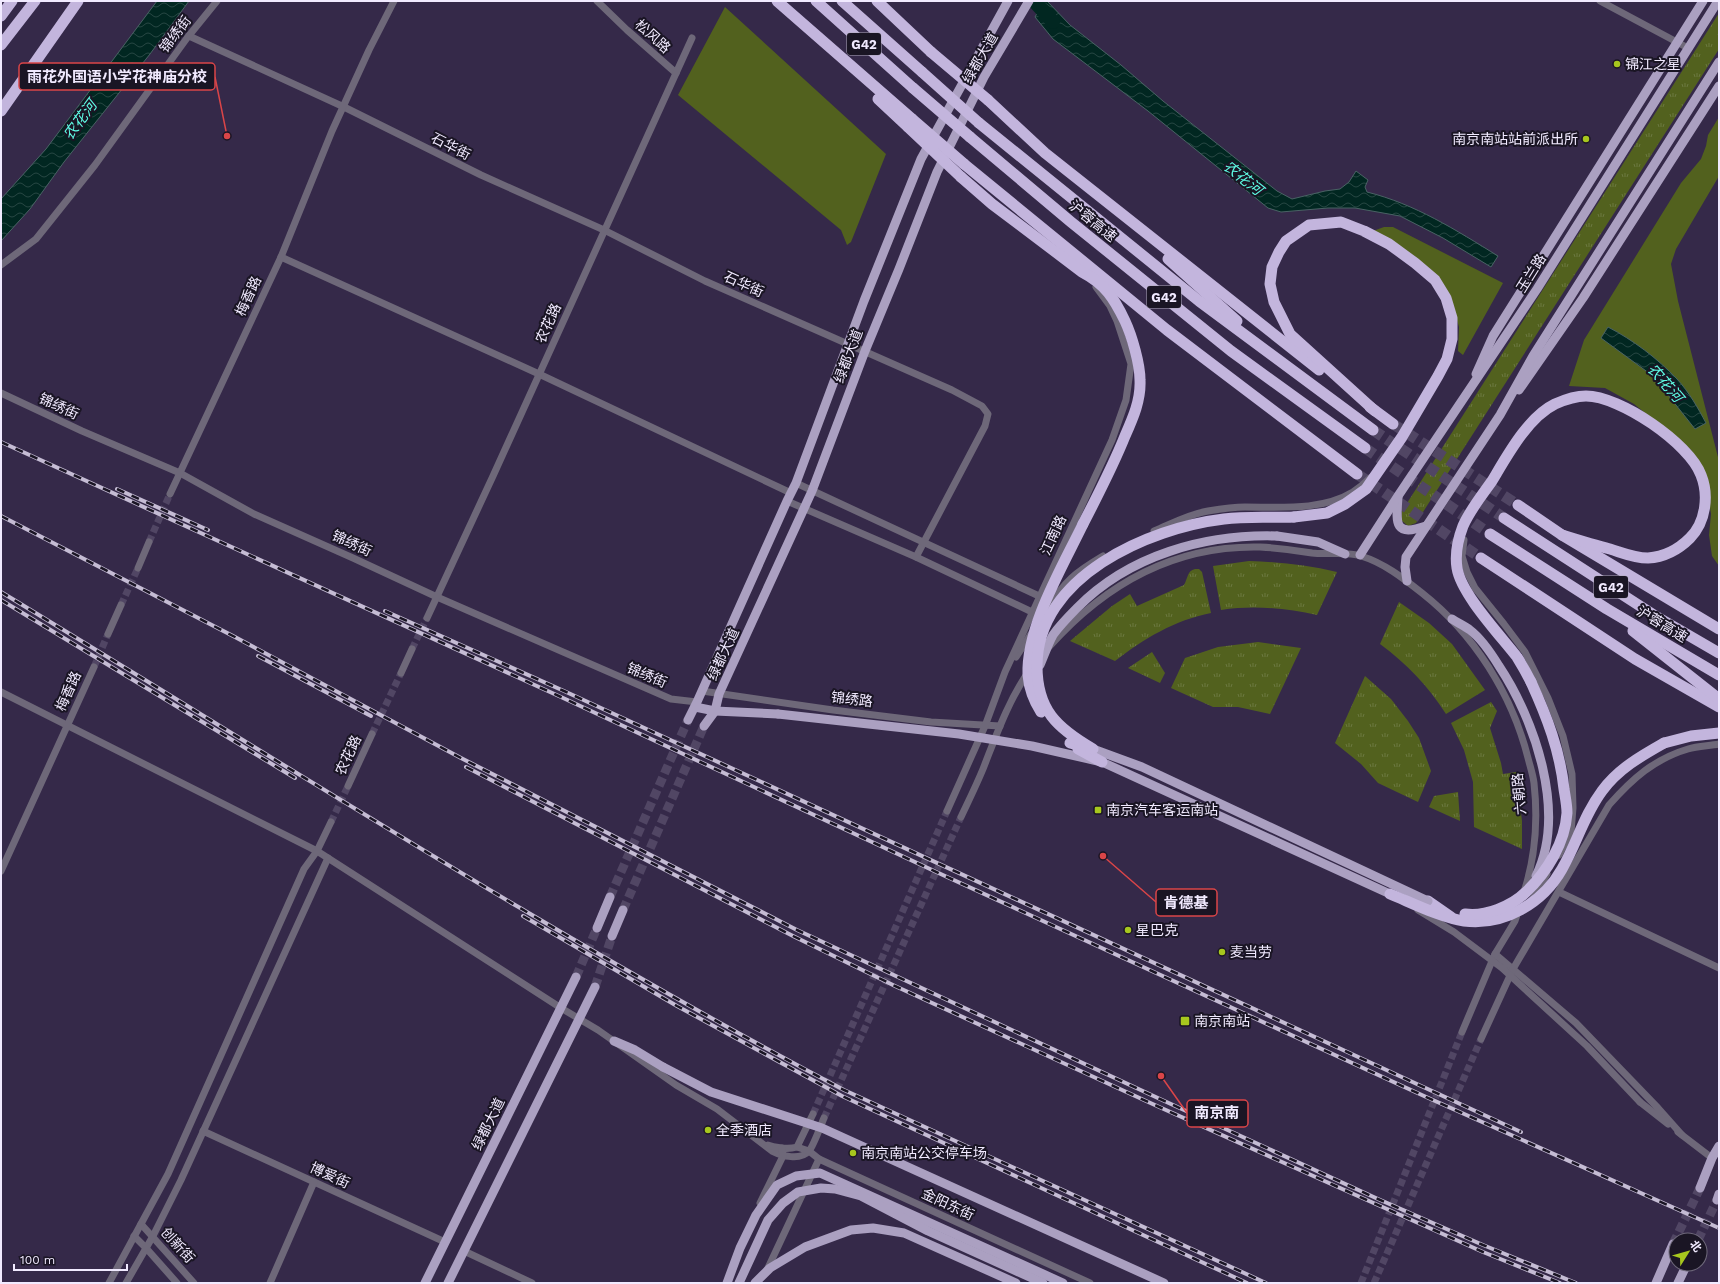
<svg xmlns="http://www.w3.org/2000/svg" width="1720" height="1284" font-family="'Work Sans','Noto Sans SC',sans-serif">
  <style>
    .grass { fill: url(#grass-tufts) }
    .green { fill: #52611e }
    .water { fill: url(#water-waves); stroke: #496264 }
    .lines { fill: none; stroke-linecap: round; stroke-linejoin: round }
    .river { stroke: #012721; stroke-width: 14 }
    .minor-tunnel { stroke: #514664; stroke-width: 7; stroke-dasharray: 7 3.5; stroke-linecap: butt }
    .major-tunnel { stroke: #514664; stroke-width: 9; stroke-dasharray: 9 4.5; stroke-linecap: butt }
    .highway-tunnel { stroke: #514664; stroke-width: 11; stroke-dasharray: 11 5.5; stroke-linecap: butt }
    .minor { stroke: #6e6879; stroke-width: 7 }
    .major { stroke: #aba0c1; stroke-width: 9 }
    .highway { stroke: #c3b5dd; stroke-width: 11 }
    .rail-casing { stroke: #c5bcd4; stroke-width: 4 }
    .rail { stroke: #1a1524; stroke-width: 2.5; stroke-dasharray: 8; stroke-linecap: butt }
    .minor-bridge { stroke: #6e6879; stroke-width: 7 }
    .major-bridge { stroke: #aba0c1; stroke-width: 9 }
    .highway-bridge { stroke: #c3b5dd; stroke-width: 11 }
    .poi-dot { fill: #a7c71e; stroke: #1a1524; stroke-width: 1.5 }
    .labels { text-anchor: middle; stroke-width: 4; stroke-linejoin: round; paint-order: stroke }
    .shield { fill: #1a1524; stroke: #b0aabd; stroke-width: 1 }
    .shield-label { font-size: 13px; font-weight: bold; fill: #f1eaff }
    .street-label { font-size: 14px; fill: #f1eaff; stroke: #1a1524 }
    .poi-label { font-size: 14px; fill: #f1eaff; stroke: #1a1524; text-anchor: start }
    .water-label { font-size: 15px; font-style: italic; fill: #5efce4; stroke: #1a1524 }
    .leader { fill: none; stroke: #da4548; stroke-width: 1.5 }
    .callout-dot { fill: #da4548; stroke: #1a1524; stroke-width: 1.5 }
    .callout { fill: #1a1524; stroke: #da4548; stroke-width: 1.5 }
    .callout-label { font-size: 15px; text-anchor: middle; font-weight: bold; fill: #f1eaff }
  </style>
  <defs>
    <pattern id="grass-tufts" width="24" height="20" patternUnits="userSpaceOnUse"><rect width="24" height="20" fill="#52611e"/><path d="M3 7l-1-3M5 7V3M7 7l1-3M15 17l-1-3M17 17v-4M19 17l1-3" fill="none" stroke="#6b7840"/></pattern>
    <pattern id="water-waves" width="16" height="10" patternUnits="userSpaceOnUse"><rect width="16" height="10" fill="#012721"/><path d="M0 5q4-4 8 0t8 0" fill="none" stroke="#264642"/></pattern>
  </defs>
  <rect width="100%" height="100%" fill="#352949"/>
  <g class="grass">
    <path d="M 1719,13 L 1719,49 L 1416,523 L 1408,526 L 1401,520 L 1402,511 Z"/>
    <path d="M 1249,561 C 1279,562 1307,565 1337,572 L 1317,615 C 1285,608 1253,605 1221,610 L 1213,566 Z"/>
    <path d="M 1195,569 L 1199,569 L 1202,572 L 1211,613 C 1175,620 1143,639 1115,661 L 1070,641 L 1112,606 L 1130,594 L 1137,606 L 1184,585 C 1188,578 1187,571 1195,569 Z"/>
    <path d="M 1399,602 L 1429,623 L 1452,644 L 1485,690 L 1446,714 C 1428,686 1407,664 1380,644 Z"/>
    <path d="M 1258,642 L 1301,648 L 1270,714 L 1238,707 L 1213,707 L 1171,688 L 1185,658 L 1218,647 Z"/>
    <path d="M 1152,652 L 1165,673 L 1160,683 L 1128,668 Z"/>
    <path d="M 1365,676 L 1391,699 L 1408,721 L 1419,738 L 1431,771 L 1418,802 L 1378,783 L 1361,764 L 1335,743 Z"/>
    <path d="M 1491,702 L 1497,711 L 1490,728 L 1501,763 L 1503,774 L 1516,772 L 1522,821 L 1522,849 L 1474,827 L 1473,782 L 1464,750 L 1451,723 Z"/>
    <path d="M 1458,792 L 1460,821 L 1429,807 L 1434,796 Z"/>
  </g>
  <g class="green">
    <path d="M 725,7 L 886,154 L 851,242 L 847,245 L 841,230 L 678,95 Z"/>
    <path d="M 1719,117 L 1719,176 L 1676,249 L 1671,264 L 1678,301 L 1719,461 L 1719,566 L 1712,556 L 1709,535 L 1711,514 L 1706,482 L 1691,450 L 1634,404 L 1605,388 L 1569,386 L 1584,340 L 1681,183 L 1701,159 L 1706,146 L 1708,135 Z"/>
    <path d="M 1384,227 L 1393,227 L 1503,283 L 1463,355 L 1458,351 L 1459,327 L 1451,300 L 1373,231 Z"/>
  </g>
  <g class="water">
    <path d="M 157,1 L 189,1 L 150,54 L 64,162 L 30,209 L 1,241 L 1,199 L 46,149 Z"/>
    <path d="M 1044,1 L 1047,1 L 1070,25 L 1121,65 L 1163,101 L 1277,191 L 1292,199 L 1325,191 L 1340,189 L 1349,182 L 1356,171 L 1368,180 L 1365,187 L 1367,192 C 1415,204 1456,230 1498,256 L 1491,267 L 1443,238 L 1400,216 L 1355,208 L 1328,208 L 1281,212 L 1268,208 L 1148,111 L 1053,39 L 1035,17 Z"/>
    <path d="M 1608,327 C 1633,340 1657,358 1677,379 C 1689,392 1698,408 1706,423 L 1695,429 L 1653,376 L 1601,338 Z"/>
  </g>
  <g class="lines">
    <path class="river" d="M 1034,1 L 1053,22"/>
    <g class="minor-tunnel">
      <path d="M 149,542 L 170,494"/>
      <path d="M 121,605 L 138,568"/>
      <path d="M 412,649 L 427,618"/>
      <path d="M 94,667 L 108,634"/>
      <path d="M 372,734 L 401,673"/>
      <path d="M 331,822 L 348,786"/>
      <path d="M 813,1114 L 947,811"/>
      <path d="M 824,1118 L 961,817"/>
      <path d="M 1361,1283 L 1462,1032"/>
      <path d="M 1374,1283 L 1481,1039"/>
    </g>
    <g class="major-tunnel">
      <path d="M 610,897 L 688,720"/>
      <path d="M 623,910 L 704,726"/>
      <path d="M 576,977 L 597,928"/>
      <path d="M 595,987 L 612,936"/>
      <path d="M 1698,1240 L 1717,1200"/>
      <path d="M 1673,1244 L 1700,1188"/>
    </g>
    <g class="highway-tunnel">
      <path d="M 1393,424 L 1518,505"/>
      <path d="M 1373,430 L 1504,518"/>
      <path d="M 1365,448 L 1490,534"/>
      <path d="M 1357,474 L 1481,558"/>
    </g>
    <g class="minor">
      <path d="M 597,1 L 627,30 L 676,73"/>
      <path d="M 1600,1 L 1688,48"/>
      <path d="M 189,36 L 344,107 L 481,175 L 604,230 L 705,281 L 952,390 L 982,406 L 988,414 L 985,426 L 916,557"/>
      <path d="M 281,257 L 539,374 L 791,493"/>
      <path d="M 1,265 L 36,239 L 95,165 L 187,38 L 217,1"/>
      <path d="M 1,393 L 82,431 L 180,473 L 254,514 L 353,558 L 437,597 L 671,699 L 697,702"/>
      <path d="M 796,483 L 1039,596"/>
      <path d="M 170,494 L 281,257 L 332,131 L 369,50 L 394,1"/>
      <path d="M 787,501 L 916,557 L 1032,612"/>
      <path d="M 1154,531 C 1171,524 1189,514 1208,511 C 1220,509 1233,507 1245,507 C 1280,507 1322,511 1353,492 C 1359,488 1365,483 1370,478"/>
      <path d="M 1464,540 L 1462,556 L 1467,572 L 1475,588 L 1504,624 L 1525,652 L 1548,698 L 1563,736 L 1572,774 L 1573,808 L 1571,832 L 1559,855"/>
      <path d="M 138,568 L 149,542"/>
      <path d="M 1048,609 C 1064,581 1076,572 1103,556"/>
      <path d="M 427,618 L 493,476 L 692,38"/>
      <path d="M 108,634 L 121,605"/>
      <path d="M 1049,647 C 1105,584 1175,545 1260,547 C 1278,548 1295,550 1312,553 C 1328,555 1346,551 1361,556 C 1384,563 1403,578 1422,593 C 1474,634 1512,694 1528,758 C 1530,766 1533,775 1534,783 C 1538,819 1535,858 1524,892"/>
      <path d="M 1016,657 L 1031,634"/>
      <path d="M 401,673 L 412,649"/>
      <path d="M 702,691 L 833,710 L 931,722 L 1000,726"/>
      <path d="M 1,692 L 317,851 L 561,1008 L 598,1030 L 676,1085 L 717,1109 L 772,1151 C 782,1156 800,1161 809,1151 C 813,1147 821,1125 824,1118"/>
      <path d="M 348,786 L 372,734"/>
      <path d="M 947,811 L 985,726 L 1005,672 L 1112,440 L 1126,400 L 1131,364 L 1117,321 L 1110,306 L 1096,287"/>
      <path d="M 961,817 C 968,802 976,786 983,769 C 996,736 1008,701 1029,671"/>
      <path d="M 1,871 L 94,667"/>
      <path d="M 1559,892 L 1719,968"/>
      <path d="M 1532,900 L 1547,874"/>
      <path d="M 1495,954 L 1576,1023 L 1658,1108 L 1682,1135"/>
      <path d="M 1462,1032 L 1495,954 L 1515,921 L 1519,909"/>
      <path d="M 1481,1039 L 1513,969 L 1609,805 C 1632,779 1654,759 1688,749 C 1698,746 1709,746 1719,744"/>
      <path d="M 1640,1102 L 1668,1124"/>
      <path d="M 203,1131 L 445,1242"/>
      <path d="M 1678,1132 L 1712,1158"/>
      <path d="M 768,1145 C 778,1148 787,1150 797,1147 L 813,1114"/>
      <path d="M 797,1147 L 809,1151 L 819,1159 L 1090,1283"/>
      <path d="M 760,1203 L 783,1156 L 782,1148"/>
      <path d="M 141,1224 L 194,1283"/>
      <path d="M 134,1236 L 146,1248 L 177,1283"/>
      <path d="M 464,1251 L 532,1283"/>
      <path d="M 767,1270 L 819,1159"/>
      <path d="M 109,1283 L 168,1174 L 304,869 L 317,851 L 331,822"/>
      <path d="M 126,1283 L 153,1236 L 181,1180 L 328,858"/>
      <path d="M 270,1283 L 314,1182"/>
    </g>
    <g class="major">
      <path d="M 1476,374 L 1493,336 L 1703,1"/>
      <path d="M 1519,390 L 1583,298 L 1719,86"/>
      <path d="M 1398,497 C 1396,524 1394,537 1426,526"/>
      <path d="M 1277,536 L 1318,542 L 1345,554"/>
      <path d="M 1360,555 L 1398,496 L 1537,289 L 1718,1"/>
      <path d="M 1407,581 L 1405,567 L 1406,557 L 1500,415 L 1533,356 L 1719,62"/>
      <path d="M 1452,619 C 1458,623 1465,626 1470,630 C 1482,639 1491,653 1499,666 C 1535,720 1567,813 1536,876"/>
      <path d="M 695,707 L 715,711 L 778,714"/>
      <path d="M 688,720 L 697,702 L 787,501 L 796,483 L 864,301 L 921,159 L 1008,1"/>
      <path d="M 704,726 L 715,711 L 719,694 L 812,491 L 865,351 L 899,269 L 937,172 L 984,77 L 1029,1"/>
      <path d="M 597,928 L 610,897"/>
      <path d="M 612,936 L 623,910"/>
      <path d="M 614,1041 L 635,1050 L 663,1067"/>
      <path d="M 1700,1188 L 1712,1158 L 1719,1146"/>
      <path d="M 1717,1200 L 1719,1194"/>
      <path d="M 425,1283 L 576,977"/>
      <path d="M 448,1283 L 595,987"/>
      <path d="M 1656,1283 L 1673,1244"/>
      <path d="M 1678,1283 L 1687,1264"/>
    </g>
    <g class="highway">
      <path d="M 777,1 L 912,119"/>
      <path d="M 816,1 L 913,88"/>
      <path d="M 842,1 L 922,72"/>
      <path d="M 877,1 L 931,52"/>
      <path d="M 1,16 L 12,1"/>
      <path d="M 1,45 L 35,1"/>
      <path d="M 878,99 L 908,127"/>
      <path d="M 988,100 L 1045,153 L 1319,370"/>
      <path d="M 1,111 L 78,1"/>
      <path d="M 979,123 L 1199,301 L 1373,430"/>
      <path d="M 970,137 L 1071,222 L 1231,351 L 1365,448"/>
      <path d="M 964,164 L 1167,330 L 1357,474"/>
      <path d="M 961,177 L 992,204 L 1082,272 C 1105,284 1114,298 1125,321 C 1132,336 1140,364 1140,380 C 1141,400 1133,418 1125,436 C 1113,466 1098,495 1083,524"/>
      <path d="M 1168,259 L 1237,321"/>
      <path d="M 1370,407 L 1393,424"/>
      <path d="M 1518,505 L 1562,535 L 1719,629"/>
      <path d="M 1294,517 L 1327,513 L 1345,504 L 1366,489 L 1402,437 L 1438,376 L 1447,359 L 1452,339 L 1452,318 L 1446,298 L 1435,280 L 1415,263 L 1389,244 L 1364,231 L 1341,222 L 1309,225 L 1286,241 L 1279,252 L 1272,267 L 1270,284 L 1274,302 L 1290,334 L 1375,411"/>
      <path d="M 1504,518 L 1657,617 L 1719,653"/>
      <path d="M 1490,534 L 1607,609 L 1719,675"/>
      <path d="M 1481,558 L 1635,659 L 1719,707"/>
      <path d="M 1633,631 L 1719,699"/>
      <path d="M 1531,682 C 1527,674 1522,665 1517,657 C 1500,635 1461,594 1457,568 C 1455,555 1458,539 1463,526 C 1470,510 1482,495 1492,481 C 1507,456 1528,417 1555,404 C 1564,400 1576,396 1586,396 C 1620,396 1689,443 1701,475 C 1709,495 1706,522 1690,538 C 1679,549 1664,557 1648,558 C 1634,558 1623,553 1610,549 C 1594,545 1578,540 1562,535"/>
      <path d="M 1070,743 L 1089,748"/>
      <path d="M 1664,743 L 1691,736 L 1719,733"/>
      <path d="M 1428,901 L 1451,917"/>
    </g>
    <defs>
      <g id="rail">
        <path d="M 1,442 L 561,697 L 945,876 L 1424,1096 L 1719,1228"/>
        <path d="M 117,489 L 208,530"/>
        <path d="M 1,516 L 235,637 L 461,758 L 797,930 L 1160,1099 L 1378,1199 L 1483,1245 L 1576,1283"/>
        <path d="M 1,592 C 280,761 555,938 844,1090 L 1266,1283"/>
        <path d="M 1,600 L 295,778"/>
        <path d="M 385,611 L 564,691 L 1521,1132"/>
        <path d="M 258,656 L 371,716"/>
        <path d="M 466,767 L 793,936 L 895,986 L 1157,1106 L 1483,1252 L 1560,1283"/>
        <path d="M 523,916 L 677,1006 L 842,1096 L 1247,1283"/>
      </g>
    </defs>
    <use href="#rail" class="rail-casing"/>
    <use href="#rail" class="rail"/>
    <path class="minor-bridge" d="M 1418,910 L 1454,932 L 1502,968 L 1587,1046 L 1640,1102"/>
    <g class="major-bridge">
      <path d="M 1040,665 C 1044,656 1048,644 1053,635 C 1060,625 1069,616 1077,608 C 1129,555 1205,534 1277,536"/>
      <path d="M 778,714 L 959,734 L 1032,746 L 1102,762 L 1390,894"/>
      <path d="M 1093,749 L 1142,767 L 1428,901"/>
      <path d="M 663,1067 L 711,1092 L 822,1128 L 1164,1283"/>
      <path d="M 727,1283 L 740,1248 L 756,1215 L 777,1185 L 796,1176 L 820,1173 L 1063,1283"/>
      <path d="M 739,1283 L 768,1220 L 783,1203 L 798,1192 L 821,1188 L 835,1189 L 861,1196 L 928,1231 L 1043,1283"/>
      <path d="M 755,1283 L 770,1268 L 805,1247 L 851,1230 L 873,1228 L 904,1233 L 1016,1283"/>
    </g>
    <g class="highway-bridge">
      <path d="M 931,52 L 988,100"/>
      <path d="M 922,72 L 979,123"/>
      <path d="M 913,88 L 970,137"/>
      <path d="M 912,119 L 964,164"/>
      <path d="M 908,127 L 961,177"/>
      <path d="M 1041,712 C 1034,701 1029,687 1028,675 C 1026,627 1063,566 1083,524"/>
      <path d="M 1078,749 L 1102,762"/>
      <path d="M 1093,749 C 1057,728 1037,710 1037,666 C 1037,577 1148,528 1224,519 C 1247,516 1270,518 1294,517"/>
      <path d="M 1390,894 C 1412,903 1442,918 1464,921 C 1504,926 1543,903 1562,869 C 1577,843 1584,815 1602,791 C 1618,769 1641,756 1664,743"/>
      <path d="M 1465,914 C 1485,917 1512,906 1526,892 C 1547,872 1565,843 1567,813 C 1567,805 1565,796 1564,789 C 1560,751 1547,717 1531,682"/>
    </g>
  </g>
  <g class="poi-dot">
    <circle cx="1617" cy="64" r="4"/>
    <circle cx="1586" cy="139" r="4"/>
    <rect x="1094" y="806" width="8" height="8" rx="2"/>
    <circle cx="1128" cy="930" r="4"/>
    <circle cx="1222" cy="952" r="4"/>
    <rect x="1180" y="1016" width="10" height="10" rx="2"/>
    <circle cx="708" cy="1130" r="4"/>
    <circle cx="853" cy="1153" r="4"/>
  </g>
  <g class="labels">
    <g class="shield">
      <rect x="847" y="33" width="34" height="22" rx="3"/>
      <rect x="1147" y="286" width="34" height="22" rx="3"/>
      <rect x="1594" y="576" width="34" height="22" rx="3"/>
    </g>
    <g class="shield-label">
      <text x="864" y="49">G42</text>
      <text x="1164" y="302">G42</text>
      <text x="1611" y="592">G42</text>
    </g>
    <g class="street-label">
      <text transform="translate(175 34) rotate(-53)" y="5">锦绣街</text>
      <text transform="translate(653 36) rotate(42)" y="5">松风路</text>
      <text transform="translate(980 58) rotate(-60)" y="5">绿都大道</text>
      <text transform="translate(451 146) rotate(27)" y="5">石华街</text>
      <text transform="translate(1093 221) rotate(39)" y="5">沪蓉高速</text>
      <text transform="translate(1531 273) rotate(-58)" y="5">玉兰路</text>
      <text transform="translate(744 284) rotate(24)" y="5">石华街</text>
      <text transform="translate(248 296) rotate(-65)" y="5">梅香路</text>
      <text transform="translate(548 323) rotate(-66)" y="5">农花路</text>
      <text transform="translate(848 356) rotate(-69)" y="5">绿都大道</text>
      <text transform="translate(59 406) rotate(25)" y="5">锦绣街</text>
      <text transform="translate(1053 535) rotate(-65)" y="5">江南路</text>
      <text transform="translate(352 543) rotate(25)" y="5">锦绣街</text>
      <text transform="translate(1662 624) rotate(31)" y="5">沪蓉高速</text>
      <text transform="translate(723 654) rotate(-65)" y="5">绿都大道</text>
      <text transform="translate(647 675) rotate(23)" y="5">锦绣街</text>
      <text transform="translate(68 691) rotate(-66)" y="5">梅香路</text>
      <text transform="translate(852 699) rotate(7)" y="5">锦绣路</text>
      <text transform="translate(348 755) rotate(-65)" y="5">农花路</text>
      <text transform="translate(1519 794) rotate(-95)" y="5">六朝路</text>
      <text transform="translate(488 1124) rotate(-64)" y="5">绿都大道</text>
      <text transform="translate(330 1175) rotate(25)" y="5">博爱街</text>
      <text transform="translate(948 1204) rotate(25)" y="5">金阳东街</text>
      <text transform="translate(178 1245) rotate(48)" y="5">创新街</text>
    </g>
    <g class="poi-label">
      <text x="1625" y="69">锦江之星</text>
      <text x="1578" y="144" text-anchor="end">南京南站站前派出所</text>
      <text x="1106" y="815">南京汽车客运南站</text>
      <text x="1136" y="935">星巴克</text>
      <text x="1230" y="957">麦当劳</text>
      <text x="1194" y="1026">南京南站</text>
      <text x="716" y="1135">全季酒店</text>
      <text x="861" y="1158">南京南站公交停车场</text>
    </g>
    <g class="water-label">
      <text transform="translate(80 120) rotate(-53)" y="5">农花河</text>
      <text transform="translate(1243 178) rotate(39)" y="5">农花河</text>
      <text transform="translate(1665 383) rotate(49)" y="5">农花河</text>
    </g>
  </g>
  <path class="leader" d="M227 136L215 77M1103 856L1156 902M1161 1076L1187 1113"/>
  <g class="callout-dot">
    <circle cx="227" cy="136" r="4"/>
    <circle cx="1103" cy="856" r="4"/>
    <circle cx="1161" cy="1076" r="4"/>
  </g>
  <g class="callout">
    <rect x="19" y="63" width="196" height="27" rx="4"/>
    <rect x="1156" y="889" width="61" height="27" rx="4"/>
    <rect x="1187" y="1100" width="61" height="27" rx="4"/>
  </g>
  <g class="callout-label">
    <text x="117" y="82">雨花外国语小学花神庙分校</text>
    <text x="1186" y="908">肯德基</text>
    <text x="1217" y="1118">南京南</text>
  </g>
  <rect width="1720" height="1284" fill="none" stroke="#f1eaff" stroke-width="4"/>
  <g transform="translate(1688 1252) rotate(53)"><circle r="19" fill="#1a1524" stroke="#706a7c"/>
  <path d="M0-3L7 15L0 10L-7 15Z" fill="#a7c71e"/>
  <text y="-6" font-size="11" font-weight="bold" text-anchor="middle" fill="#f1eaff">北</text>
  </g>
  <path d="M14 1264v6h113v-6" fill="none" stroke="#f1eaff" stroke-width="2"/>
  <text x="20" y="1264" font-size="12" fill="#f1eaff" stroke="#1a1524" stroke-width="3" paint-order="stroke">100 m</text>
</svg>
